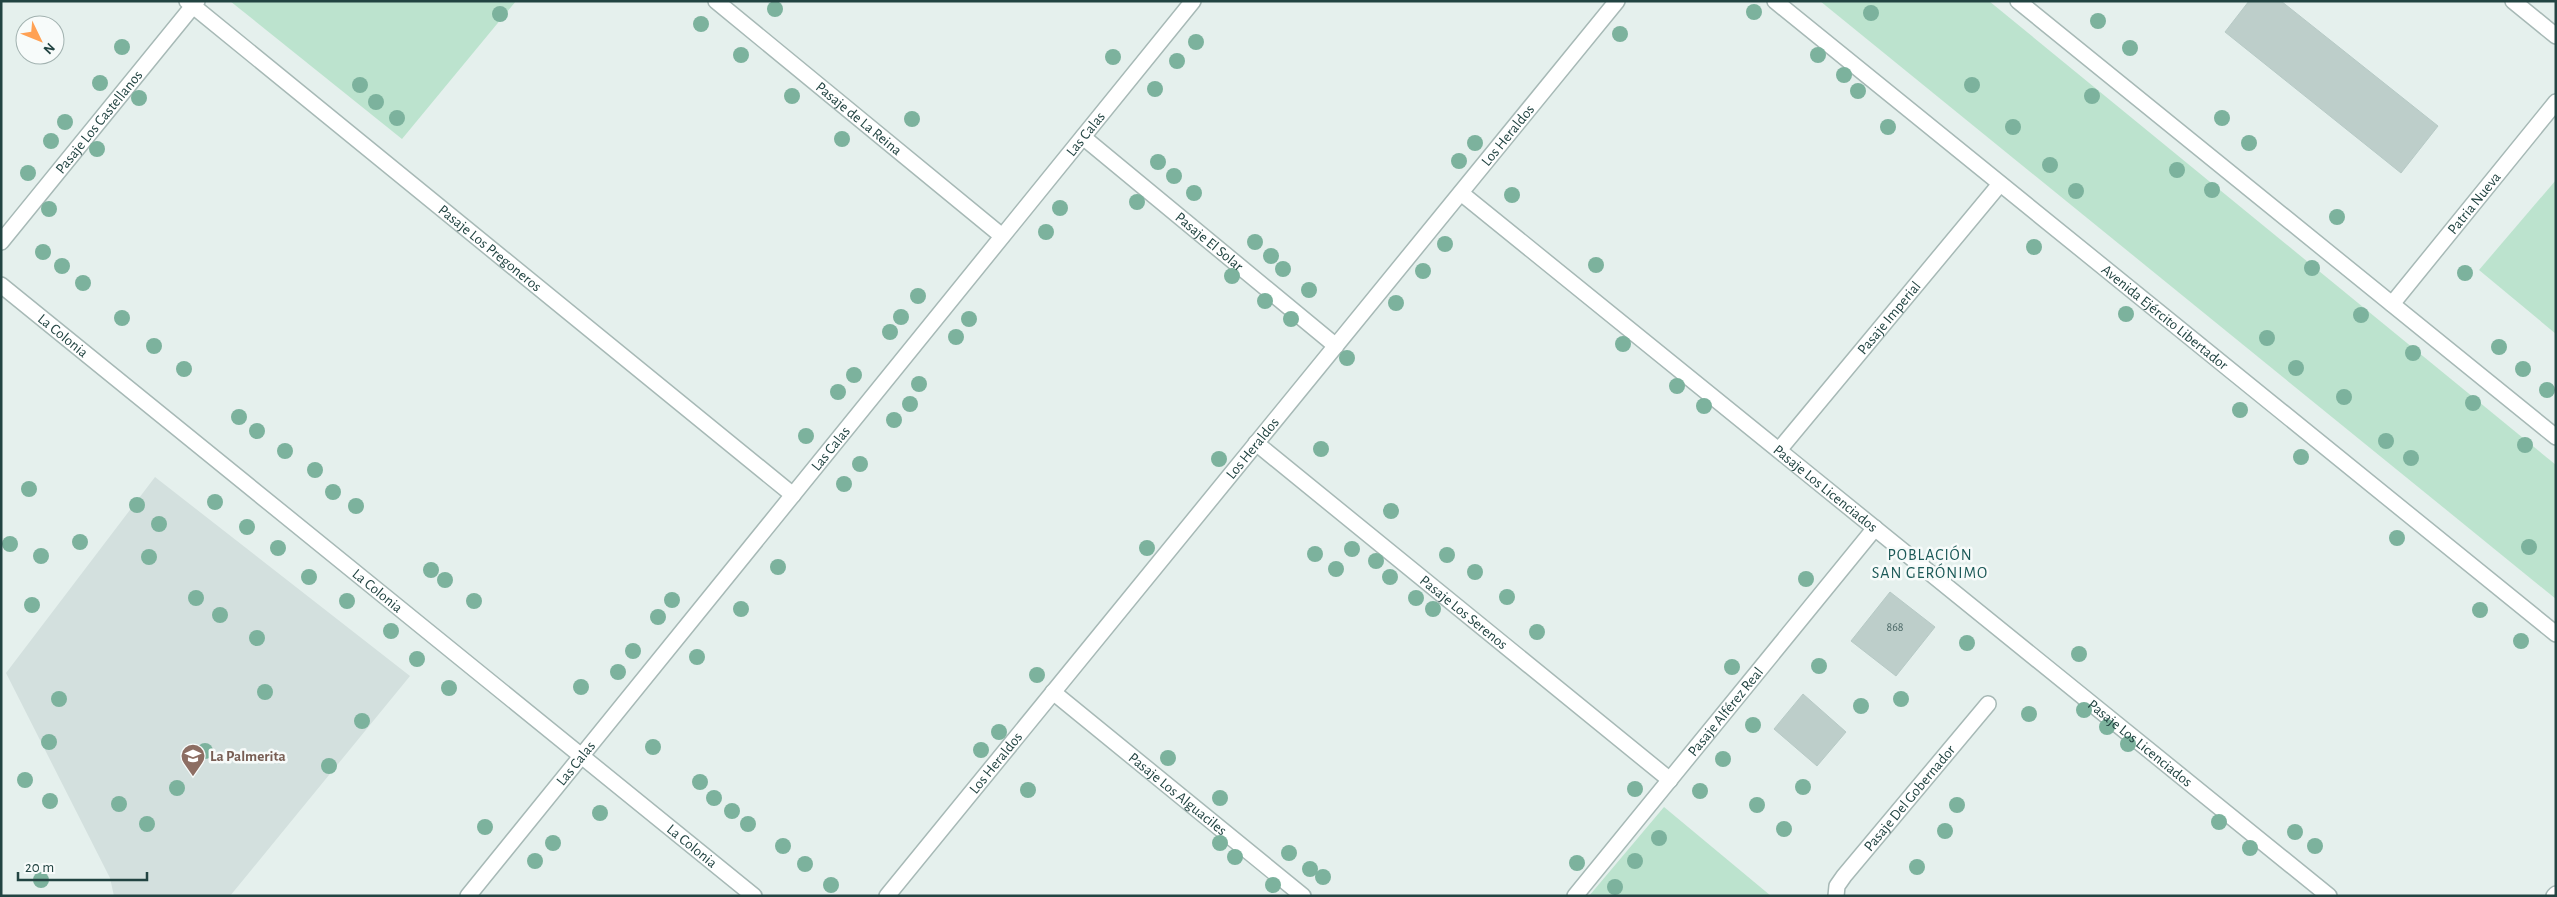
<svg xmlns="http://www.w3.org/2000/svg" width="2557" height="897" font-family="'Alegreya Sans',sans-serif">
  <style>
    .built { fill: #d3e0de }
    .green { fill: #bce3ce }
    .building { fill: #bdceca; stroke: #b7cac6 }
    .lines { fill: none; stroke-linecap: round; stroke-linejoin: round }
    .minor-casing { stroke: #a7b9b6; stroke-width: 18 }
    .tertiary-casing { stroke: #a7b9b6; stroke-width: 18 }
    .minor { stroke: #fff; stroke-width: 15 }
    .tertiary { stroke: #fff; stroke-width: 15 }
    .tree { fill: #7cb29d }
    .labels { text-anchor: middle; stroke-width: 5; stroke-linejoin: round; paint-order: stroke }
    .number-label { font-size: 12px; fill: #496664 }
    .street-label { font-size: 15px; fill: #224442; stroke: #f7fbfa }
    .education-label { font-size: 15px; font-weight: bold; fill: #785e54; stroke: #f7fbfa; text-anchor: start }
    .neighbourhood-label { font-size: 16px; letter-spacing: 1px; fill: #1b5957; stroke: #f7fbfa }
  </style>
  <rect width="100%" height="100%" fill="#e5f0ed"/>
  <path class="built" d="M 155,477 L 410,676 L 230,896 L 114,896 L 110,878 L 6,673 Z"/>
  <g class="green">
    <path d="M 230,1 L 516,1 L 402,139 Z"/>
    <path d="M 1820,1 L 1989,1 L 2556,465 L 2556,599 Z"/>
    <path d="M 2556,180 L 2556,334 L 2479,270 Z"/>
    <path d="M 1664,807 L 1771,896 L 1589,896 Z"/>
  </g>
  <g class="building">
    <path d="M 2249,1 L 2281,1 L 2438,126 L 2401,173 L 2225,32 Z"/>
    <path d="M 1890,592 L 1935,627 L 1896,676 L 1851,641 Z"/>
    <path d="M 1803,694 L 1846,732 L 1817,766 L 1774,729 Z"/>
  </g>
  <g class="lines">
    <defs>
      <g id="minor">
        <path id="s1" d="M 187,1 L 793,495"/>
        <path id="s2" d="M 716,1 L 1002,236"/>
        <path d="M 2513,1 L 2556,36"/>
        <path id="s3" d="M 1083,137 L 1336,346"/>
        <path id="s4" d="M 1461,193 L 2329,896"/>
        <path id="s5" d="M 1,242 L 197,1"/>
        <path id="s6" d="M 1,285 L 754,896"/>
        <path id="s7" d="M 2392,304 L 2556,102"/>
        <path id="s8" d="M 1256,443 L 1670,780"/>
        <path id="s9" d="M 1779,450 L 2000,184"/>
        <path id="s10" d="M 1053,692 L 1303,896"/>
        <path id="s11" d="M 468,896 L 1193,1"/>
        <path id="s12" d="M 887,896 L 1617,1"/>
        <path id="s13" d="M 1575,896 L 1875,528"/>
        <path id="s14" d="M 1836,896 L 1837,886 L 1844,876 L 1988,704"/>
        <path d="M 2554,896 L 2556,894"/>
      </g>
      <g id="tertiary">
        <path id="s15" d="M 1775,1 L 2556,634"/>
        <path d="M 2018,1 L 2556,437"/>
      </g>
    </defs>
    <use href="#minor" class="minor-casing"/>
    <use href="#tertiary" class="tertiary-casing"/>
    <use href="#minor" class="minor"/>
    <use href="#tertiary" class="tertiary"/>
  </g>
  <g class="tree">
    <circle cx="775" cy="9" r="8"/>
    <circle cx="1754" cy="12" r="8"/>
    <circle cx="1871" cy="13" r="8"/>
    <circle cx="500" cy="14" r="8"/>
    <circle cx="2098" cy="21" r="8"/>
    <circle cx="701" cy="24" r="8"/>
    <circle cx="1620" cy="34" r="8"/>
    <circle cx="1196" cy="42" r="8"/>
    <circle cx="122" cy="47" r="8"/>
    <circle cx="2130" cy="48" r="8"/>
    <circle cx="741" cy="55" r="8"/>
    <circle cx="1818" cy="55" r="8"/>
    <circle cx="1113" cy="57" r="8"/>
    <circle cx="1177" cy="61" r="8"/>
    <circle cx="1844" cy="75" r="8"/>
    <circle cx="100" cy="83" r="8"/>
    <circle cx="360" cy="85" r="8"/>
    <circle cx="1972" cy="85" r="8"/>
    <circle cx="1155" cy="89" r="8"/>
    <circle cx="1858" cy="91" r="8"/>
    <circle cx="792" cy="96" r="8"/>
    <circle cx="2092" cy="96" r="8"/>
    <circle cx="139" cy="98" r="8"/>
    <circle cx="376" cy="102" r="8"/>
    <circle cx="397" cy="118" r="8"/>
    <circle cx="2222" cy="118" r="8"/>
    <circle cx="912" cy="119" r="8"/>
    <circle cx="65" cy="122" r="8"/>
    <circle cx="1888" cy="127" r="8"/>
    <circle cx="2013" cy="127" r="8"/>
    <circle cx="842" cy="139" r="8"/>
    <circle cx="51" cy="141" r="8"/>
    <circle cx="1475" cy="143" r="8"/>
    <circle cx="2249" cy="143" r="8"/>
    <circle cx="97" cy="149" r="8"/>
    <circle cx="1459" cy="161" r="8"/>
    <circle cx="1158" cy="162" r="8"/>
    <circle cx="2050" cy="165" r="8"/>
    <circle cx="2177" cy="170" r="8"/>
    <circle cx="28" cy="173" r="8"/>
    <circle cx="1174" cy="176" r="8"/>
    <circle cx="2212" cy="190" r="8"/>
    <circle cx="2076" cy="191" r="8"/>
    <circle cx="1194" cy="193" r="8"/>
    <circle cx="1512" cy="195" r="8"/>
    <circle cx="1137" cy="202" r="8"/>
    <circle cx="1060" cy="208" r="8"/>
    <circle cx="49" cy="209" r="8"/>
    <circle cx="2337" cy="217" r="8"/>
    <circle cx="1046" cy="232" r="8"/>
    <circle cx="1255" cy="242" r="8"/>
    <circle cx="1445" cy="244" r="8"/>
    <circle cx="2034" cy="247" r="8"/>
    <circle cx="43" cy="252" r="8"/>
    <circle cx="1271" cy="256" r="8"/>
    <circle cx="1596" cy="265" r="8"/>
    <circle cx="62" cy="266" r="8"/>
    <circle cx="2312" cy="268" r="8"/>
    <circle cx="1283" cy="269" r="8"/>
    <circle cx="1423" cy="271" r="8"/>
    <circle cx="2465" cy="273" r="8"/>
    <circle cx="1232" cy="276" r="8"/>
    <circle cx="83" cy="283" r="8"/>
    <circle cx="1309" cy="290" r="8"/>
    <circle cx="918" cy="296" r="8"/>
    <circle cx="1265" cy="301" r="8"/>
    <circle cx="1396" cy="303" r="8"/>
    <circle cx="2126" cy="314" r="8"/>
    <circle cx="2361" cy="315" r="8"/>
    <circle cx="901" cy="317" r="8"/>
    <circle cx="122" cy="318" r="8"/>
    <circle cx="969" cy="319" r="8"/>
    <circle cx="1291" cy="319" r="8"/>
    <circle cx="890" cy="332" r="8"/>
    <circle cx="956" cy="337" r="8"/>
    <circle cx="2267" cy="338" r="8"/>
    <circle cx="1623" cy="344" r="8"/>
    <circle cx="154" cy="346" r="8"/>
    <circle cx="2499" cy="347" r="8"/>
    <circle cx="2413" cy="353" r="8"/>
    <circle cx="1347" cy="358" r="8"/>
    <circle cx="2296" cy="368" r="8"/>
    <circle cx="184" cy="369" r="8"/>
    <circle cx="2523" cy="369" r="8"/>
    <circle cx="854" cy="375" r="8"/>
    <circle cx="919" cy="384" r="8"/>
    <circle cx="1677" cy="386" r="8"/>
    <circle cx="2547" cy="390" r="8"/>
    <circle cx="838" cy="392" r="8"/>
    <circle cx="2344" cy="397" r="8"/>
    <circle cx="2473" cy="403" r="8"/>
    <circle cx="910" cy="404" r="8"/>
    <circle cx="1704" cy="406" r="8"/>
    <circle cx="2240" cy="410" r="8"/>
    <circle cx="239" cy="417" r="8"/>
    <circle cx="894" cy="420" r="8"/>
    <circle cx="257" cy="431" r="8"/>
    <circle cx="806" cy="436" r="8"/>
    <circle cx="2386" cy="441" r="8"/>
    <circle cx="2525" cy="445" r="8"/>
    <circle cx="1321" cy="449" r="8"/>
    <circle cx="285" cy="451" r="8"/>
    <circle cx="2301" cy="457" r="8"/>
    <circle cx="2411" cy="458" r="8"/>
    <circle cx="1219" cy="459" r="8"/>
    <circle cx="860" cy="464" r="8"/>
    <circle cx="315" cy="470" r="8"/>
    <circle cx="844" cy="484" r="8"/>
    <circle cx="29" cy="489" r="8"/>
    <circle cx="333" cy="492" r="8"/>
    <circle cx="215" cy="502" r="8"/>
    <circle cx="137" cy="505" r="8"/>
    <circle cx="356" cy="506" r="8"/>
    <circle cx="1391" cy="511" r="8"/>
    <circle cx="159" cy="524" r="8"/>
    <circle cx="247" cy="527" r="8"/>
    <circle cx="2397" cy="538" r="8"/>
    <circle cx="80" cy="542" r="8"/>
    <circle cx="10" cy="544" r="8"/>
    <circle cx="2529" cy="547" r="8"/>
    <circle cx="278" cy="548" r="8"/>
    <circle cx="1147" cy="548" r="8"/>
    <circle cx="1352" cy="549" r="8"/>
    <circle cx="1315" cy="554" r="8"/>
    <circle cx="1447" cy="555" r="8"/>
    <circle cx="41" cy="556" r="8"/>
    <circle cx="149" cy="557" r="8"/>
    <circle cx="1376" cy="561" r="8"/>
    <circle cx="778" cy="567" r="8"/>
    <circle cx="1336" cy="569" r="8"/>
    <circle cx="431" cy="570" r="8"/>
    <circle cx="1475" cy="572" r="8"/>
    <circle cx="309" cy="577" r="8"/>
    <circle cx="1390" cy="577" r="8"/>
    <circle cx="1806" cy="579" r="8"/>
    <circle cx="445" cy="580" r="8"/>
    <circle cx="1507" cy="597" r="8"/>
    <circle cx="196" cy="598" r="8"/>
    <circle cx="1416" cy="598" r="8"/>
    <circle cx="672" cy="600" r="8"/>
    <circle cx="347" cy="601" r="8"/>
    <circle cx="474" cy="601" r="8"/>
    <circle cx="32" cy="605" r="8"/>
    <circle cx="741" cy="609" r="8"/>
    <circle cx="1433" cy="609" r="8"/>
    <circle cx="2480" cy="610" r="8"/>
    <circle cx="220" cy="615" r="8"/>
    <circle cx="658" cy="617" r="8"/>
    <circle cx="391" cy="631" r="8"/>
    <circle cx="1537" cy="632" r="8"/>
    <circle cx="257" cy="638" r="8"/>
    <circle cx="2521" cy="641" r="8"/>
    <circle cx="1967" cy="643" r="8"/>
    <circle cx="633" cy="651" r="8"/>
    <circle cx="2079" cy="654" r="8"/>
    <circle cx="697" cy="657" r="8"/>
    <circle cx="417" cy="659" r="8"/>
    <circle cx="1819" cy="666" r="8"/>
    <circle cx="1732" cy="667" r="8"/>
    <circle cx="618" cy="672" r="8"/>
    <circle cx="1037" cy="675" r="8"/>
    <circle cx="581" cy="687" r="8"/>
    <circle cx="449" cy="688" r="8"/>
    <circle cx="265" cy="692" r="8"/>
    <circle cx="59" cy="699" r="8"/>
    <circle cx="1901" cy="699" r="8"/>
    <circle cx="1861" cy="706" r="8"/>
    <circle cx="2084" cy="710" r="8"/>
    <circle cx="2029" cy="714" r="8"/>
    <circle cx="362" cy="721" r="8"/>
    <circle cx="1753" cy="725" r="8"/>
    <circle cx="2107" cy="727" r="8"/>
    <circle cx="999" cy="732" r="8"/>
    <circle cx="49" cy="742" r="8"/>
    <circle cx="2128" cy="744" r="8"/>
    <circle cx="653" cy="747" r="8"/>
    <circle cx="981" cy="750" r="8"/>
    <circle cx="205" cy="751" r="8"/>
    <circle cx="1168" cy="758" r="8"/>
    <circle cx="1723" cy="759" r="8"/>
    <circle cx="329" cy="766" r="8"/>
    <circle cx="25" cy="780" r="8"/>
    <circle cx="700" cy="782" r="8"/>
    <circle cx="1803" cy="787" r="8"/>
    <circle cx="177" cy="788" r="8"/>
    <circle cx="1635" cy="789" r="8"/>
    <circle cx="1028" cy="790" r="8"/>
    <circle cx="1700" cy="791" r="8"/>
    <circle cx="714" cy="798" r="8"/>
    <circle cx="1220" cy="798" r="8"/>
    <circle cx="50" cy="801" r="8"/>
    <circle cx="119" cy="804" r="8"/>
    <circle cx="1757" cy="805" r="8"/>
    <circle cx="1957" cy="805" r="8"/>
    <circle cx="732" cy="811" r="8"/>
    <circle cx="600" cy="813" r="8"/>
    <circle cx="2219" cy="822" r="8"/>
    <circle cx="147" cy="824" r="8"/>
    <circle cx="748" cy="824" r="8"/>
    <circle cx="485" cy="827" r="8"/>
    <circle cx="1784" cy="829" r="8"/>
    <circle cx="1945" cy="831" r="8"/>
    <circle cx="2295" cy="832" r="8"/>
    <circle cx="1659" cy="838" r="8"/>
    <circle cx="553" cy="843" r="8"/>
    <circle cx="1220" cy="843" r="8"/>
    <circle cx="783" cy="846" r="8"/>
    <circle cx="2315" cy="846" r="8"/>
    <circle cx="2250" cy="848" r="8"/>
    <circle cx="1289" cy="853" r="8"/>
    <circle cx="1235" cy="857" r="8"/>
    <circle cx="535" cy="861" r="8"/>
    <circle cx="1635" cy="861" r="8"/>
    <circle cx="1577" cy="863" r="8"/>
    <circle cx="805" cy="864" r="8"/>
    <circle cx="1917" cy="867" r="8"/>
    <circle cx="1310" cy="869" r="8"/>
    <circle cx="1323" cy="877" r="8"/>
    <circle cx="41" cy="880" r="8"/>
    <circle cx="831" cy="885" r="8"/>
    <circle cx="1273" cy="885" r="8"/>
    <circle cx="1615" cy="887" r="8"/>
  </g>
  <defs>
    <symbol id="school-pin" viewBox="-11 -11 22 30"><path d="M0 17L-7.5 6A9.5 9.5 0 1 1 7.5 6Z" fill="#8d6e63" stroke="#f7fbfa"/><path d="M0-5L7-2L0 1L-7-2ZM-4 1L0 2.5L4 1V4Q0 6-4 4Z" fill="#fff"/></symbol>
  </defs>
  <g fill-rule="evenodd">
    <use href="#school-pin" x="179" y="742" width="28" height="38"/>
  </g>
  <g class="labels">
    <g class="number-label">
      <text x="1895" y="631">868</text>
    </g>
    <g class="street-label">
      <text dy="5" stroke="none"><textPath href="#s2" startOffset="185">Pasaje de La Reina</textPath></text>
      <text dy="5" stroke="none"><textPath href="#s5" startOffset="155">Pasaje Los Castellanos</textPath></text>
      <text dy="5" stroke="none"><textPath href="#s11" startOffset="981">Las Calas</textPath></text>
      <text dy="5" stroke="none"><textPath href="#s12" startOffset="982">Los Heraldos</textPath></text>
      <text dy="5" stroke="none"><textPath href="#s7" startOffset="130">Patria Nueva</textPath></text>
      <text dy="5" stroke="none"><textPath href="#s3" startOffset="164">Pasaje El Solar</textPath></text>
      <text dy="5" stroke="none"><textPath href="#s1" startOffset="391">Pasaje Los Pregoneros</textPath></text>
      <text dy="5" stroke="none"><textPath href="#s9" startOffset="172">Pasaje Imperial</textPath></text>
      <text dy="5" stroke="none"><textPath href="#s15" startOffset="502">Avenida Ejército Libertador</textPath></text>
      <text dy="5" stroke="none"><textPath href="#s6" startOffset="80">La Colonia</textPath></text>
      <text dy="5" stroke="none"><textPath href="#s12" startOffset="578">Los Heraldos</textPath></text>
      <text dy="5" stroke="none"><textPath href="#s11" startOffset="576">Las Calas</textPath></text>
      <text dy="5" stroke="none"><textPath href="#s4" startOffset="469">Pasaje Los Licenciados</textPath></text>
      <text dy="5" stroke="none"><textPath href="#s6" startOffset="485">La Colonia</textPath></text>
      <text dy="5" stroke="none"><textPath href="#s8" startOffset="268">Pasaje Los Serenos</textPath></text>
      <text dy="5" stroke="none"><textPath href="#s13" startOffset="238">Pasaje Alférez Real</textPath></text>
      <text dy="5" stroke="none"><textPath href="#s4" startOffset="874">Pasaje Los Licenciados</textPath></text>
      <text dy="5" stroke="none"><textPath href="#s12" startOffset="172">Los Heraldos</textPath></text>
      <text dy="5" stroke="none"><textPath href="#s11" startOffset="171">Las Calas</textPath></text>
      <text dy="5" stroke="none"><textPath href="#s10" startOffset="161">Pasaje Los Alguaciles</textPath></text>
      <text dy="5" stroke="none"><textPath href="#s14" startOffset="124">Pasaje Del Gobernador</textPath></text>
      <text dy="5" stroke="none"><textPath href="#s6" startOffset="890">La Colonia</textPath></text>
    </g>
    <g class="education-label">
      <text x="210" y="761">La Palmerita</text>
    </g>
    <g class="neighbourhood-label">
      <text x="1930" y="560">POBLACIÓN<tspan x="1930" dy="18">SAN GERÓNIMO</tspan></text>
    </g>
  </g>
  <rect width="2557" height="897" fill="none" stroke="#224442" stroke-width="5"/>
  <g transform="translate(40 40) rotate(133)"><circle r="24" fill="#f7fbfa" stroke="#a2b2b0"/>
  <path d="M0-4L9 19L0 12L-9 19Z" fill="#ffa154"/>
  <text y="-8" font-size="14" font-weight="bold" text-anchor="middle" fill="#224442">N</text>
  </g>
  <path d="M18 872v8h129v-8" fill="none" stroke="#224442" stroke-width="2.5"/>
  <text x="25" y="872" font-size="15" fill="#224442" stroke="#f7fbfa" stroke-width="4" paint-order="stroke">20 m</text>
</svg>
